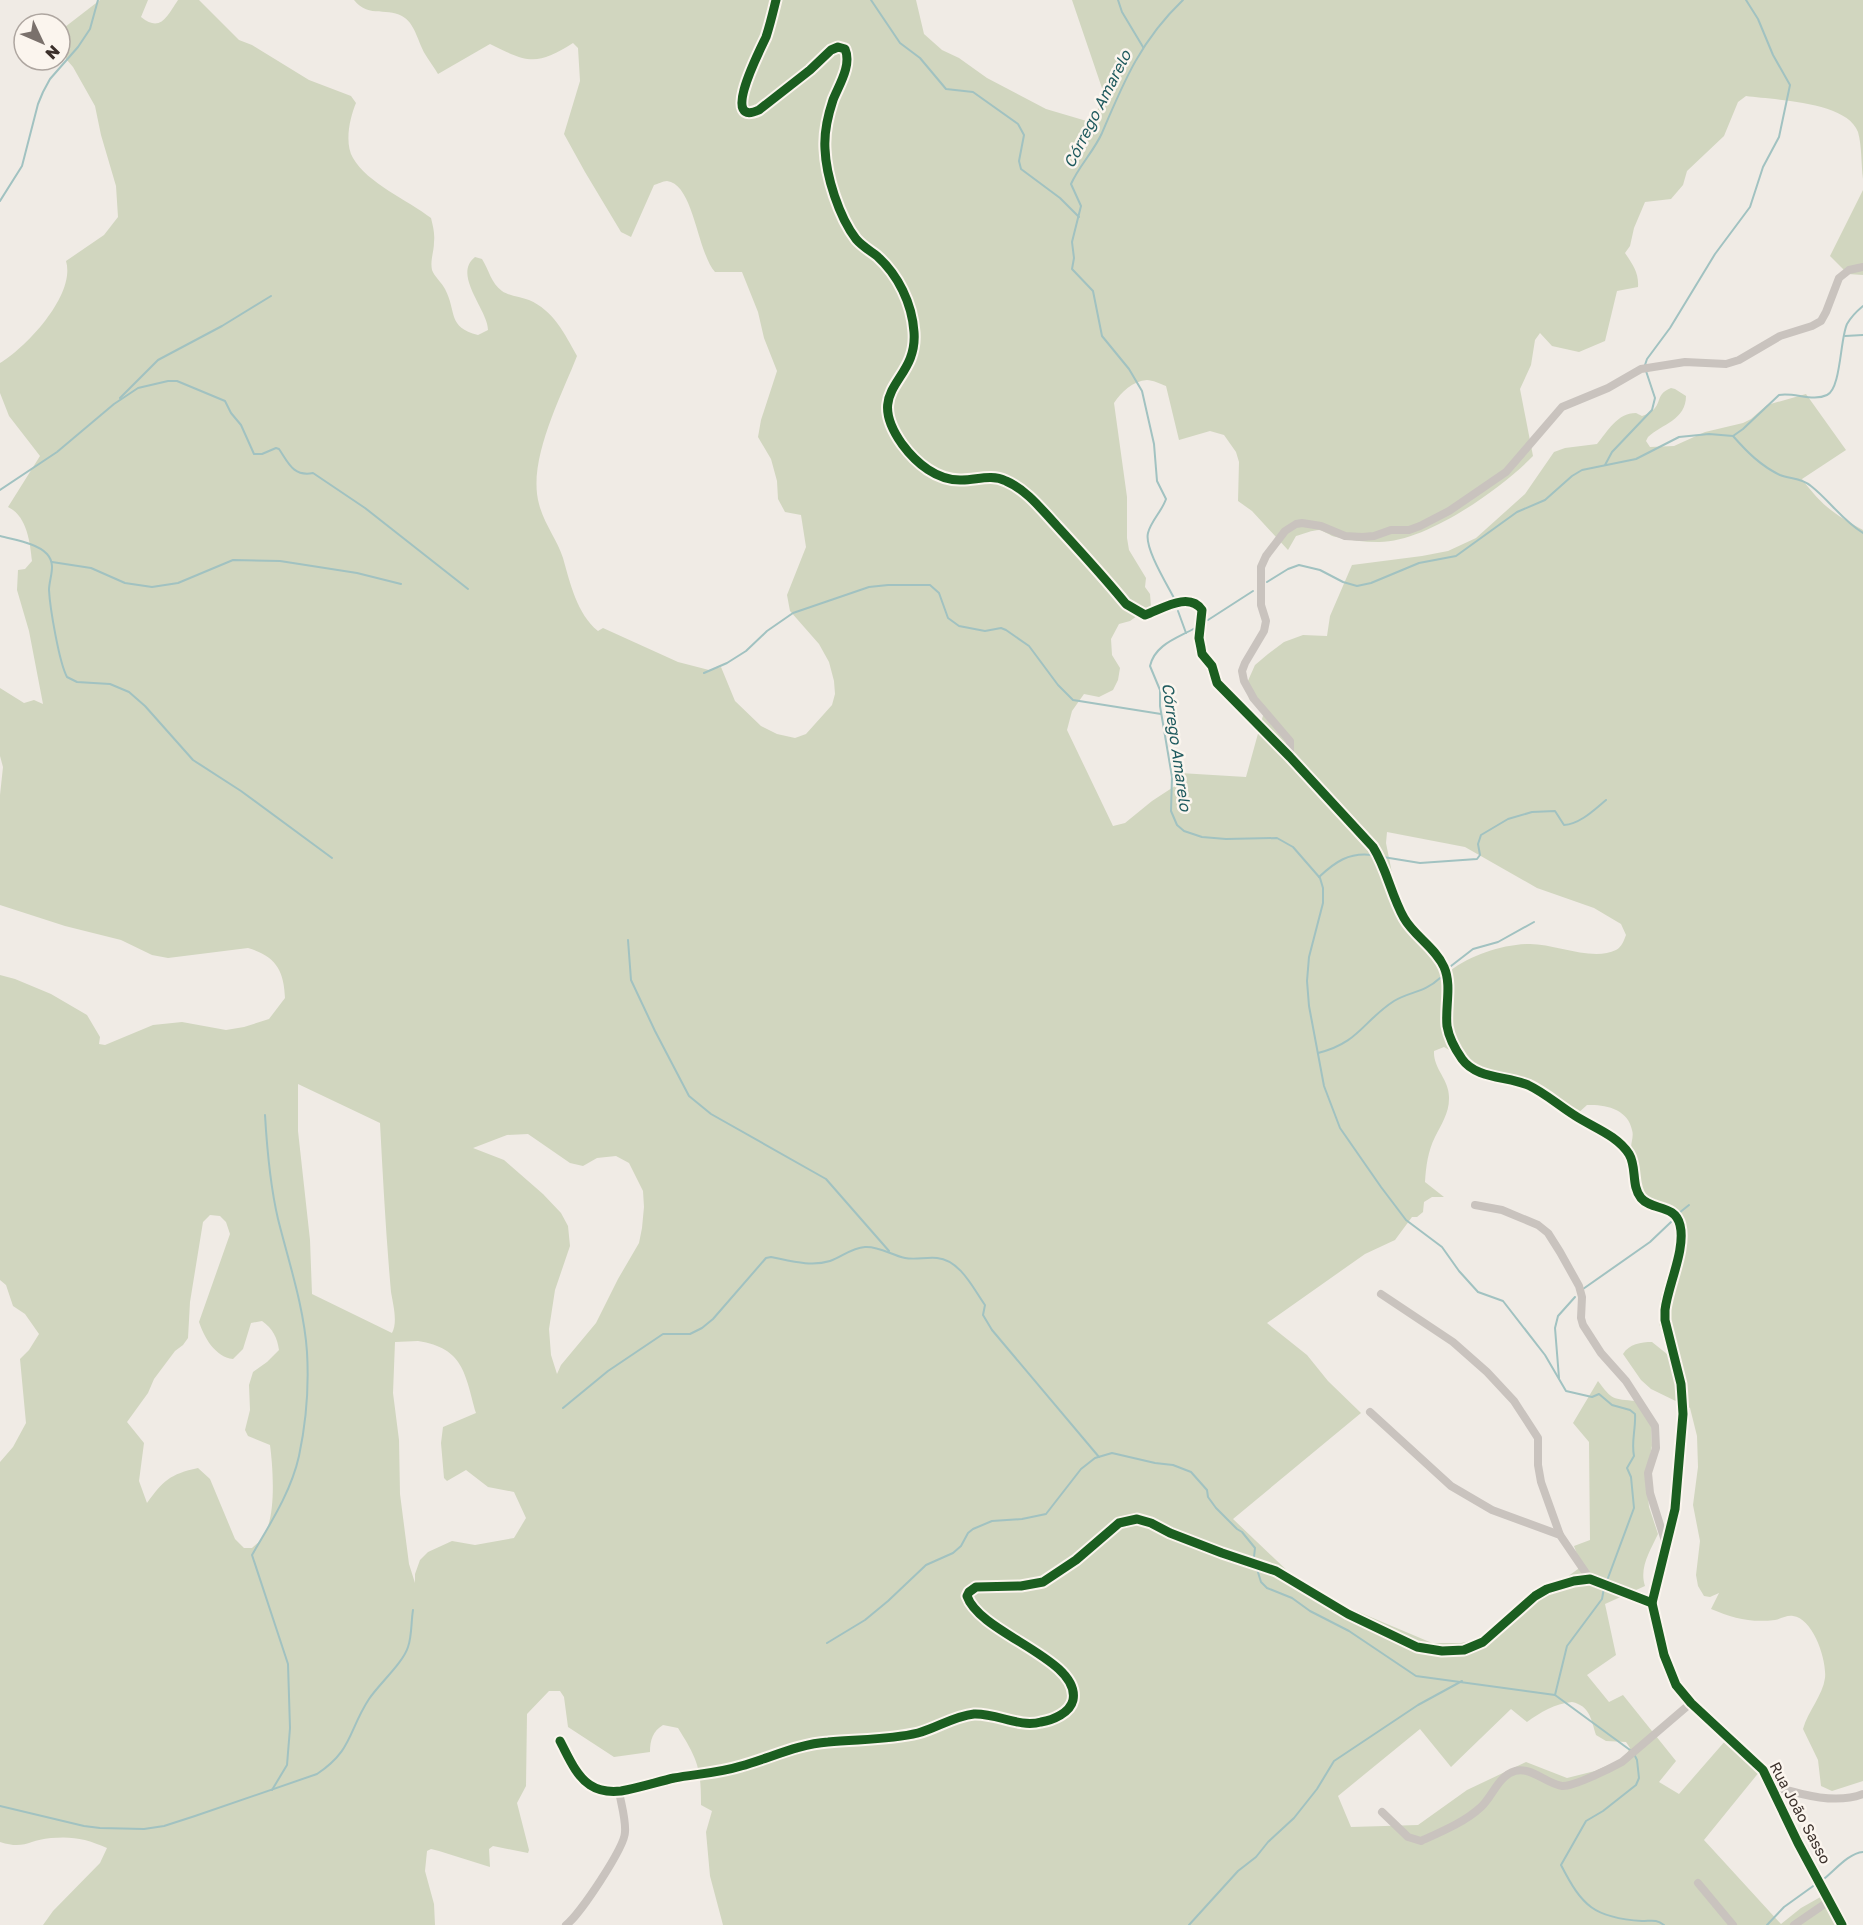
<svg xmlns="http://www.w3.org/2000/svg" width="1863" height="1925" font-family="'Golos Text',sans-serif">
  <style>
    .green { fill: #d1d6bf; fill-rule: evenodd }
    .lines { fill: none; stroke-linecap: round; stroke-linejoin: round }
    .stream { stroke: #a1c2c1; stroke-width: 2 }
    .minor { stroke: #c9c3be; stroke-width: 8 }
    .cycleway-casing { stroke: #fbf5ee; stroke-width: 13 }
    .cycleway { stroke: #1b5e20; stroke-width: 9 }
    .labels { text-anchor: middle; stroke-width: 5; stroke-linejoin: round; paint-order: stroke }
    .street-label { font-size: 15px; fill: #3b302b; stroke: #fbf5ee }
    .water-label { font-size: 16px; font-style: italic; fill: #1f5a5e; stroke: #fbf5ee }
  </style>
  <rect width="100%" height="100%" fill="#f0ebe5"/>
  <g class="green">
    <path d="M 100,0 L 148,0 L 141,17 C 161,33 167,16 178,0 L 199,0 L 239,40 L 252,45 L 309,80 L 351,96 L 356,103 C 350,117 344,143 353,158 C 367,183 408,200 431,218 C 433,226 435,234 434,242 C 434,252 430,260 432,270 C 434,276 442,283 445,289 C 457,312 447,327 478,335 L 488,330 C 488,310 452,275 475,257 L 482,259 C 489,270 491,283 502,291 C 509,296 521,297 529,300 C 553,310 565,334 577,356 C 561,397 527,461 539,504 C 544,524 557,539 563,558 C 570,583 577,614 598,631 L 603,628 L 678,662 L 709,670 L 721,667 L 735,701 L 761,726 L 777,734 L 795,738 L 806,734 L 832,705 L 835,694 L 834,681 L 829,662 L 819,644 L 790,611 L 787,595 L 806,547 L 801,515 L 785,512 L 778,499 L 777,481 L 771,459 L 758,437 L 761,420 L 777,371 L 764,338 L 758,312 L 742,272 L 715,272 C 697,252 694,184 667,181 C 663,181 658,184 654,185 L 631,237 L 621,232 L 585,172 L 564,134 L 580,81 L 578,48 L 573,43 C 537,66 528,63 490,44 L 438,74 C 434,67 429,61 425,54 C 419,44 415,25 405,18 C 389,6 369,19 354,0 L 916,0 L 924,34 L 942,50 L 959,58 L 987,78 L 1046,109 L 1090,122 L 1105,97 L 1072,0 L 1863,0 L 1863,179 C 1861,165 1862,146 1858,132 C 1847,101 1774,100 1746,96 L 1738,102 L 1724,136 L 1687,171 L 1683,185 L 1671,199 L 1645,202 L 1634,228 L 1630,246 L 1625,253 C 1633,265 1639,273 1638,287 L 1617,291 L 1605,341 L 1579,352 L 1552,346 L 1540,333 L 1535,340 L 1531,365 L 1520,389 L 1533,456 C 1501,489 1425,543 1378,542 C 1364,542 1349,540 1336,537 C 1330,536 1325,531 1319,530 C 1313,530 1303,534 1296,536 L 1288,550 L 1252,511 L 1238,501 L 1239,462 L 1236,452 L 1224,435 L 1210,431 L 1179,440 L 1166,386 C 1161,384 1152,380 1147,380 C 1133,381 1121,392 1114,403 L 1127,497 L 1127,538 L 1129,550 L 1146,578 L 1145,587 L 1150,594 L 1151,606 L 1130,621 L 1119,624 L 1111,639 L 1112,655 L 1120,668 L 1118,680 L 1113,690 L 1099,697 L 1084,694 L 1072,711 L 1067,730 L 1113,826 L 1125,823 L 1152,801 L 1178,784 L 1182,785 L 1180,773 L 1246,777 L 1264,712 L 1249,699 L 1247,683 L 1255,665 L 1268,654 L 1284,642 L 1303,635 L 1327,636 L 1330,616 L 1352,565 L 1422,556 L 1448,551 L 1476,538 L 1525,494 L 1554,452 L 1565,448 L 1597,444 C 1608,431 1617,413 1636,413 L 1642,416 C 1666,408 1652,395 1671,388 L 1675,389 L 1686,396 C 1686,420 1662,424 1648,437 L 1646,441 L 1650,447 L 1674,446 L 1705,432 L 1743,423 L 1751,419 L 1767,405 L 1806,394 L 1846,450 L 1802,479 C 1822,506 1834,514 1863,530 L 1863,1781 L 1832,1791 L 1821,1786 L 1818,1760 L 1803,1729 C 1808,1711 1823,1695 1825,1678 C 1827,1660 1813,1618 1793,1616 C 1787,1615 1780,1619 1775,1620 C 1750,1623 1733,1618 1711,1609 L 1719,1593 L 1710,1597 L 1704,1596 L 1698,1586 L 1696,1575 L 1700,1541 L 1693,1505 L 1698,1467 L 1697,1436 L 1690,1408 L 1651,1389 L 1641,1380 L 1623,1354 C 1629,1344 1641,1342 1652,1342 L 1672,1358 L 1659,1324 L 1660,1300 L 1669,1269 L 1685,1255 L 1683,1237 L 1671,1205 L 1652,1200 L 1641,1195 C 1638,1180 1633,1164 1631,1148 C 1631,1142 1634,1136 1632,1130 C 1628,1109 1605,1104 1587,1105 L 1576,1115 L 1507,1077 L 1484,1070 L 1444,1047 L 1434,1051 C 1433,1069 1450,1080 1449,1099 C 1449,1113 1441,1125 1435,1137 C 1428,1151 1426,1166 1425,1182 L 1444,1197 L 1432,1197 L 1424,1202 L 1423,1212 L 1417,1217 L 1412,1217 L 1395,1240 L 1365,1254 L 1267,1323 L 1307,1355 L 1328,1381 L 1361,1413 L 1233,1519 L 1296,1579 L 1335,1602 L 1432,1643 L 1461,1643 L 1484,1638 L 1578,1569 L 1578,1557 L 1574,1546 L 1590,1540 L 1589,1442 L 1573,1423 L 1598,1381 C 1612,1400 1613,1399 1636,1401 L 1651,1425 L 1652,1446 L 1646,1475 L 1649,1507 L 1658,1534 C 1650,1551 1639,1568 1645,1586 L 1605,1604 L 1616,1655 L 1587,1675 L 1609,1702 L 1623,1695 L 1676,1761 L 1659,1782 L 1679,1794 L 1726,1740 L 1760,1771 L 1704,1840 L 1781,1924 L 1801,1908 L 1824,1895 L 1839,1925 L 723,1925 L 710,1876 L 706,1832 L 712,1811 L 701,1805 C 701,1768 698,1760 678,1728 L 663,1725 C 653,1731 650,1740 650,1752 L 614,1757 L 568,1727 L 564,1697 L 560,1691 L 549,1691 L 527,1714 L 526,1786 L 517,1803 L 529,1850 L 528,1853 L 493,1846 L 489,1849 L 490,1867 L 439,1851 L 431,1849 L 427,1851 L 425,1871 L 434,1904 L 435,1925 L 43,1925 L 53,1911 L 100,1863 L 107,1848 C 87,1839 73,1836 51,1838 C 28,1840 25,1850 0,1842 L 0,1462 L 13,1447 L 26,1423 L 20,1359 L 29,1350 L 39,1334 L 25,1314 L 13,1306 L 6,1285 L 0,1280 L 0,975 L 15,979 L 51,994 L 87,1015 L 100,1037 L 99,1044 L 105,1045 L 153,1025 L 182,1022 L 226,1030 L 244,1027 L 269,1019 L 285,998 C 284,971 276,956 248,948 L 168,958 L 152,955 L 121,940 L 65,926 L 0,905 L 0,795 L 3,767 L 0,756 L 0,688 L 24,703 L 34,700 L 43,704 L 29,631 L 17,590 L 18,570 L 25,569 L 32,561 C 30,542 27,516 8,507 L 40,456 L 9,416 L 0,393 L 0,363 C 27,347 76,294 66,261 L 104,235 L 118,217 L 116,186 L 101,135 L 95,106 L 73,67 L 60,52 L 60,36 L 65,27 ZM 1387,832 L 1465,847 L 1537,888 L 1594,908 L 1621,924 L 1626,935 C 1624,940 1622,947 1616,950 C 1592,962 1554,943 1528,944 C 1501,945 1471,955 1450,971 L 1414,932 L 1398,903 L 1386,843 ZM 298,1084 L 380,1123 C 383,1180 386,1236 391,1292 C 393,1304 398,1322 392,1333 L 312,1294 L 310,1240 L 298,1131 ZM 528,1134 L 570,1163 L 583,1166 L 597,1158 L 616,1156 L 629,1163 L 643,1191 L 644,1207 L 642,1228 L 639,1243 L 618,1279 L 596,1323 L 561,1365 L 557,1374 L 551,1355 L 549,1329 L 555,1290 L 570,1246 L 568,1226 L 561,1213 L 543,1194 L 504,1160 L 473,1148 L 507,1135 ZM 210,1215 L 220,1216 L 226,1222 L 230,1234 L 199,1322 C 204,1337 215,1357 233,1359 L 243,1349 L 251,1323 L 262,1321 C 273,1329 277,1337 279,1350 L 267,1362 L 253,1372 L 249,1385 L 250,1410 L 245,1430 L 248,1436 L 270,1445 C 273,1467 277,1520 262,1538 C 260,1542 255,1545 252,1548 L 244,1548 L 235,1539 L 210,1479 L 198,1468 C 170,1474 163,1481 147,1503 L 139,1481 L 144,1443 L 127,1422 L 148,1393 L 154,1379 L 175,1351 L 183,1345 L 188,1338 L 190,1302 L 203,1222 ZM 418,1341 C 464,1348 465,1374 476,1413 L 443,1427 L 441,1443 L 444,1478 L 447,1481 L 466,1470 L 488,1487 L 514,1492 L 526,1518 L 514,1538 L 475,1545 L 452,1541 L 428,1552 L 420,1560 L 415,1574 L 415,1583 L 409,1564 L 400,1494 L 399,1440 L 393,1393 L 395,1342 ZM 1572,1702 C 1590,1706 1591,1719 1596,1735 L 1606,1741 L 1626,1742 L 1630,1748 L 1624,1758 L 1595,1771 L 1567,1778 L 1526,1762 L 1467,1790 L 1418,1825 L 1351,1827 L 1338,1796 L 1420,1729 L 1451,1767 L 1511,1709 L 1527,1722 C 1541,1712 1554,1704 1572,1702 Z"/>
    <path d="M 1863,190 L 1863,275 L 1848,274 L 1830,256 Z"/>
  </g>
  <g class="lines">
    <g class="stream">
      <path d="M 871,0 L 900,43 L 920,58 L 946,89 L 973,92 L 1018,124 L 1024,135 L 1019,161 L 1021,169 L 1060,198 L 1079,217"/>
      <path d="M 1118,0 L 1122,12 L 1143,47"/>
      <path d="M 0,201 L 22,166 L 38,104 L 43,92 L 50,79 L 78,47 L 90,29 L 98,0"/>
      <path d="M 1845,336 L 1863,335"/>
      <path d="M 1645,365 L 1647,359 L 1670,328 L 1715,254 L 1750,207 L 1763,167 L 1779,137 L 1790,85 L 1773,55 L 1758,19 L 1746,0"/>
      <path d="M 120,398 L 158,360 L 222,326 L 271,296"/>
      <path d="M 1733,436 C 1747,452 1761,466 1780,475 C 1790,479 1802,478 1811,486 C 1829,500 1842,520 1863,533"/>
      <path d="M 1605,465 L 1612,452 L 1652,410 L 1655,398 L 1646,371"/>
      <path d="M 0,490 L 57,452 L 114,404 L 138,388 L 168,381 L 177,381 L 225,401 L 231,413 L 241,425 L 254,454 L 262,454 L 276,448 L 279,449 C 288,462 293,477 313,473 L 365,508 L 468,589"/>
      <path d="M 0,536 C 14,540 37,543 47,554 C 57,565 49,578 49,590 C 50,608 59,662 67,677 L 77,682 L 110,684 L 129,692 L 145,706 L 193,760 L 241,791 L 332,858"/>
      <path d="M 52,562 L 91,568 L 125,583 L 152,587 L 178,583 L 233,560 L 280,561 L 357,573 L 401,584"/>
      <path d="M 1267,582 L 1288,569 L 1299,565 L 1320,570 L 1343,582 L 1357,586 L 1371,583 L 1419,563 L 1456,556 L 1517,512 L 1545,500 L 1572,476 L 1582,470 L 1636,459 L 1679,437 L 1709,434 L 1733,436 L 1743,429 L 1779,395 C 1794,392 1813,402 1827,395 C 1841,389 1840,339 1847,324 C 1851,317 1857,311 1863,306"/>
      <path d="M 1175,600 C 1168,586 1144,548 1148,533 C 1151,521 1162,511 1166,499 L 1157,481 L 1154,444 L 1142,391 L 1129,369 L 1102,336 L 1093,291 L 1072,269 L 1074,258 L 1072,242 L 1081,206 L 1071,184 C 1079,166 1094,151 1102,133 C 1124,81 1141,40 1183,0"/>
      <path d="M 1178,611 L 1186,633"/>
      <path d="M 1208,620 L 1253,591"/>
      <path d="M 1195,628 C 1178,638 1155,644 1150,666 L 1160,690 L 1160,706 L 1172,777 L 1171,811 L 1177,825 L 1184,831 L 1202,837 L 1226,839 L 1277,838 L 1293,847 L 1320,878 L 1323,888 L 1323,903 L 1309,957 L 1307,981 L 1309,1006 L 1324,1086 L 1340,1128 L 1381,1187 L 1406,1220 L 1442,1247 L 1459,1271 L 1478,1292 L 1503,1301 L 1545,1355 L 1566,1391 L 1592,1397 L 1599,1394 L 1612,1405 L 1630,1410 L 1635,1414 C 1636,1428 1631,1442 1634,1456 L 1627,1468 L 1631,1477 L 1634,1508 L 1608,1578"/>
      <path d="M 704,673 L 727,663 L 746,651 L 767,631 L 793,613 L 869,587 L 888,585 L 930,585 L 939,593 L 948,618 L 959,626 L 985,631 L 1001,628 L 1006,630 L 1029,646 L 1058,685 L 1073,700 L 1161,714"/>
      <path d="M 1383,857 L 1420,863 L 1477,859 L 1480,855 L 1478,844 L 1481,835 L 1508,819 L 1532,812 L 1555,811 L 1564,825 C 1580,824 1594,810 1606,800"/>
      <path d="M 1319,877 C 1335,862 1349,852 1372,855"/>
      <path d="M 628,940 L 631,980 L 655,1031 L 689,1096 L 711,1114 L 826,1179 L 889,1251"/>
      <path d="M 1451,966 L 1473,949 L 1498,942 L 1534,922"/>
      <path d="M 1318,1053 C 1359,1043 1363,1021 1394,1001 C 1411,991 1424,993 1440,978"/>
      <path d="M 265,1115 C 267,1149 270,1185 278,1219 C 289,1263 304,1307 307,1352 C 309,1386 306,1423 299,1456 C 291,1492 270,1524 252,1555 L 288,1664 L 290,1728 L 287,1765 L 272,1790"/>
      <path d="M 1679,1213 L 1689,1205"/>
      <path d="M 1583,1289 L 1650,1242 L 1671,1222"/>
      <path d="M 1559,1378 L 1555,1328 L 1558,1316 L 1575,1297"/>
      <path d="M 563,1408 L 608,1371 L 663,1334 L 690,1334 L 702,1328 L 713,1319 L 766,1258 L 771,1257 C 791,1261 811,1267 830,1261 C 842,1257 851,1248 865,1247 C 879,1246 891,1255 905,1258 C 915,1260 926,1257 937,1258 C 960,1260 973,1288 985,1305 L 983,1315 L 992,1330 L 1099,1457"/>
      <path d="M 1257,1569 L 1261,1582 L 1267,1588 L 1292,1598 L 1310,1611 L 1349,1631 L 1416,1676 L 1555,1695 L 1630,1750"/>
      <path d="M 827,1643 L 865,1620 L 888,1601 L 926,1565 L 953,1553 L 961,1546 L 968,1533 L 973,1529 L 992,1521 L 1022,1519 L 1046,1514 L 1081,1469 L 1095,1458 L 1112,1453 L 1155,1463 L 1173,1465 L 1191,1472 L 1207,1490 L 1208,1497 L 1216,1508 L 1237,1529 L 1242,1532 L 1255,1548 L 1254,1557"/>
      <path d="M 1555,1695 L 1567,1646 L 1602,1599 L 1604,1588"/>
      <path d="M 1634,1754 L 1637,1760 L 1639,1778 L 1636,1785 L 1603,1811 L 1586,1821 L 1561,1865 C 1582,1906 1594,1918 1642,1921 C 1652,1921 1656,1919 1664,1925"/>
      <path d="M 0,1806 L 84,1826 L 100,1828 L 144,1829 L 164,1826 L 195,1816 L 317,1774 C 353,1750 348,1731 369,1699 C 379,1684 403,1663 408,1647 C 412,1636 411,1622 413,1610"/>
      <path d="M 1825,1878 C 1836,1869 1849,1853 1863,1852"/>
      <path d="M 1189,1925 L 1238,1871 L 1256,1857 L 1268,1842 L 1294,1818 L 1317,1789 L 1334,1761 L 1418,1705 L 1462,1681"/>
      <path d="M 1767,1925 L 1784,1907 L 1816,1884"/>
    </g>
    <g class="minor">
      <path d="M 776,0 C 773,12 770,25 766,37 C 761,48 719,128 759,110 L 810,70 L 831,50 L 838,47 L 845,49 C 852,65 839,85 833,100 C 828,115 824,134 825,149 C 826,176 839,217 856,239 C 862,246 869,250 877,256 C 898,275 912,303 914,332 C 918,383 862,387 902,444 C 916,463 937,481 962,480 C 977,480 991,474 1006,481 C 1027,490 1042,510 1057,526 C 1080,551 1104,577 1126,604 L 1145,615 C 1162,609 1189,591 1202,610 L 1199,638 L 1201,648 L 1202,654 L 1212,666 L 1217,683 L 1290,757 L 1373,847 C 1387,869 1391,895 1404,918 C 1414,936 1435,947 1444,967 C 1452,985 1445,1007 1447,1026 C 1449,1038 1455,1049 1462,1059 C 1476,1079 1507,1076 1528,1085 C 1545,1093 1558,1105 1574,1115 C 1592,1127 1617,1135 1629,1154 C 1637,1167 1631,1186 1641,1198 C 1652,1211 1675,1204 1680,1225 C 1686,1249 1668,1285 1665,1310 L 1665,1320 L 1681,1384 L 1683,1414 L 1675,1509 L 1652,1603 L 1664,1655 L 1676,1685 L 1691,1703 L 1763,1770 L 1798,1843 L 1842,1925"/>
      <path d="M 1290,757 L 1290,741 L 1254,699 L 1244,681 L 1242,671 L 1245,663 L 1264,631 L 1266,621 L 1261,605 L 1261,567 L 1266,556 L 1285,531 L 1296,524 L 1302,523 L 1321,526 L 1345,536 L 1362,537 L 1374,536 L 1391,530 L 1409,530 L 1420,526 L 1449,511 L 1506,472 L 1562,407 L 1608,388 L 1641,369 L 1685,362 L 1726,364 L 1739,360 L 1780,336 L 1812,326 L 1821,321 L 1826,312 L 1839,278 L 1849,270 L 1863,267"/>
      <path d="M 1475,1205 L 1502,1210 L 1538,1225 L 1548,1233 L 1560,1252 L 1579,1286 L 1582,1297 L 1581,1318 L 1583,1325 L 1601,1353 L 1626,1381 L 1655,1426 L 1656,1448 L 1648,1473 L 1650,1493 L 1667,1547"/>
      <path d="M 1381,1294 L 1453,1342 L 1487,1372 L 1514,1401 L 1538,1438 L 1538,1465 L 1541,1482 L 1560,1535"/>
      <path d="M 1370,1412 L 1451,1486 L 1492,1510 L 1560,1535 L 1590,1579"/>
      <path d="M 560,1741 C 568,1756 576,1776 590,1785 C 599,1791 612,1792 621,1791 C 639,1788 657,1782 674,1778 C 696,1774 719,1773 741,1766 C 770,1758 798,1744 828,1742 C 858,1739 889,1740 918,1733 C 937,1728 954,1716 974,1714 C 997,1713 1019,1728 1041,1722 C 1053,1720 1070,1713 1073,1700 C 1081,1659 980,1634 967,1596 L 969,1592 L 976,1587 L 1021,1586 L 1043,1582 L 1076,1560 L 1119,1523 L 1137,1519 L 1151,1523 L 1170,1533 L 1222,1553 L 1276,1571 L 1348,1614 L 1417,1647 L 1442,1651 L 1464,1650 L 1483,1642 L 1535,1596 L 1547,1589 L 1574,1581 L 1590,1579 L 1652,1603"/>
      <path d="M 1772,1786 C 1800,1794 1835,1805 1863,1794"/>
      <path d="M 1382,1812 L 1408,1837 L 1421,1841 C 1441,1832 1465,1822 1481,1807 C 1493,1796 1498,1776 1515,1771 C 1530,1766 1547,1784 1562,1786 C 1573,1787 1611,1768 1622,1762 L 1691,1703"/>
      <path d="M 1698,1883 L 1733,1925"/>
      <path d="M 566,1925 C 579,1916 625,1847 625,1832 C 626,1819 621,1804 619,1791"/>
      <path d="M 1794,1925 L 1829,1901"/>
    </g>
    <defs>
      <g id="cycleway">
        <path d="M 776,0 C 773,12 770,25 766,37 C 761,48 719,128 759,110 L 810,70 L 831,50 L 838,47 L 845,49 C 852,65 839,85 833,100 C 828,115 824,134 825,149 C 826,176 839,217 856,239 C 862,246 869,250 877,256 C 898,275 912,303 914,332 C 918,383 862,387 902,444 C 916,463 937,481 962,480 C 977,480 991,474 1006,481 C 1027,490 1042,510 1057,526 C 1080,551 1104,577 1126,604 L 1145,615 C 1162,609 1189,591 1202,610 L 1199,638 L 1201,648 L 1202,654 L 1212,666 L 1217,683 L 1290,757 L 1373,847 C 1387,869 1391,895 1404,918 C 1414,936 1435,947 1444,967 C 1452,985 1445,1007 1447,1026 C 1449,1038 1455,1049 1462,1059 C 1476,1079 1507,1076 1528,1085 C 1545,1093 1558,1105 1574,1115 C 1592,1127 1617,1135 1629,1154 C 1637,1167 1631,1186 1641,1198 C 1652,1211 1675,1204 1680,1225 C 1686,1249 1668,1285 1665,1310 L 1665,1320 L 1681,1384 L 1683,1414 L 1675,1509 L 1652,1603 L 1664,1655 L 1676,1685 L 1691,1703 L 1763,1770 L 1798,1843 L 1842,1925"/>
        <path d="M 560,1741 C 568,1756 576,1776 590,1785 C 599,1791 612,1792 621,1791 C 639,1788 657,1782 674,1778 C 696,1774 719,1773 741,1766 C 770,1758 798,1744 828,1742 C 858,1739 889,1740 918,1733 C 937,1728 954,1716 974,1714 C 997,1713 1019,1728 1041,1722 C 1053,1720 1070,1713 1073,1700 C 1081,1659 980,1634 967,1596 L 969,1592 L 976,1587 L 1021,1586 L 1043,1582 L 1076,1560 L 1119,1523 L 1137,1519 L 1151,1523 L 1170,1533 L 1222,1553 L 1276,1571 L 1348,1614 L 1417,1647 L 1442,1651 L 1464,1650 L 1483,1642 L 1535,1596 L 1547,1589 L 1574,1581 L 1590,1579 L 1652,1603"/>
      </g>
    </defs>
    <use href="#cycleway" class="cycleway-casing"/>
    <use href="#cycleway" class="cycleway"/>
  </g>
  <g class="labels">
    <g class="street-label">
      <text transform="translate(1800 1813) rotate(62)" y="5">Rua João Sasso</text>
    </g>
    <g class="water-label">
      <text transform="translate(1097 109) rotate(-63)" y="6">Córrego Amarelo</text>
      <text transform="translate(1177 747) rotate(82)" y="6">Córrego Amarelo</text>
    </g>
  </g>
  <g transform="translate(42 42) rotate(134)"><circle r="28" fill="#fbf5ee" stroke="#aea6a0" stroke-width="1.5"/>
  <path d="M0-4.5L10 22L0 15L-10 22Z" fill="#7a716c"/>
  <text y="-9" font-size="16" font-weight="bold" text-anchor="middle" fill="#3b302b">N</text>
  </g>
</svg>
